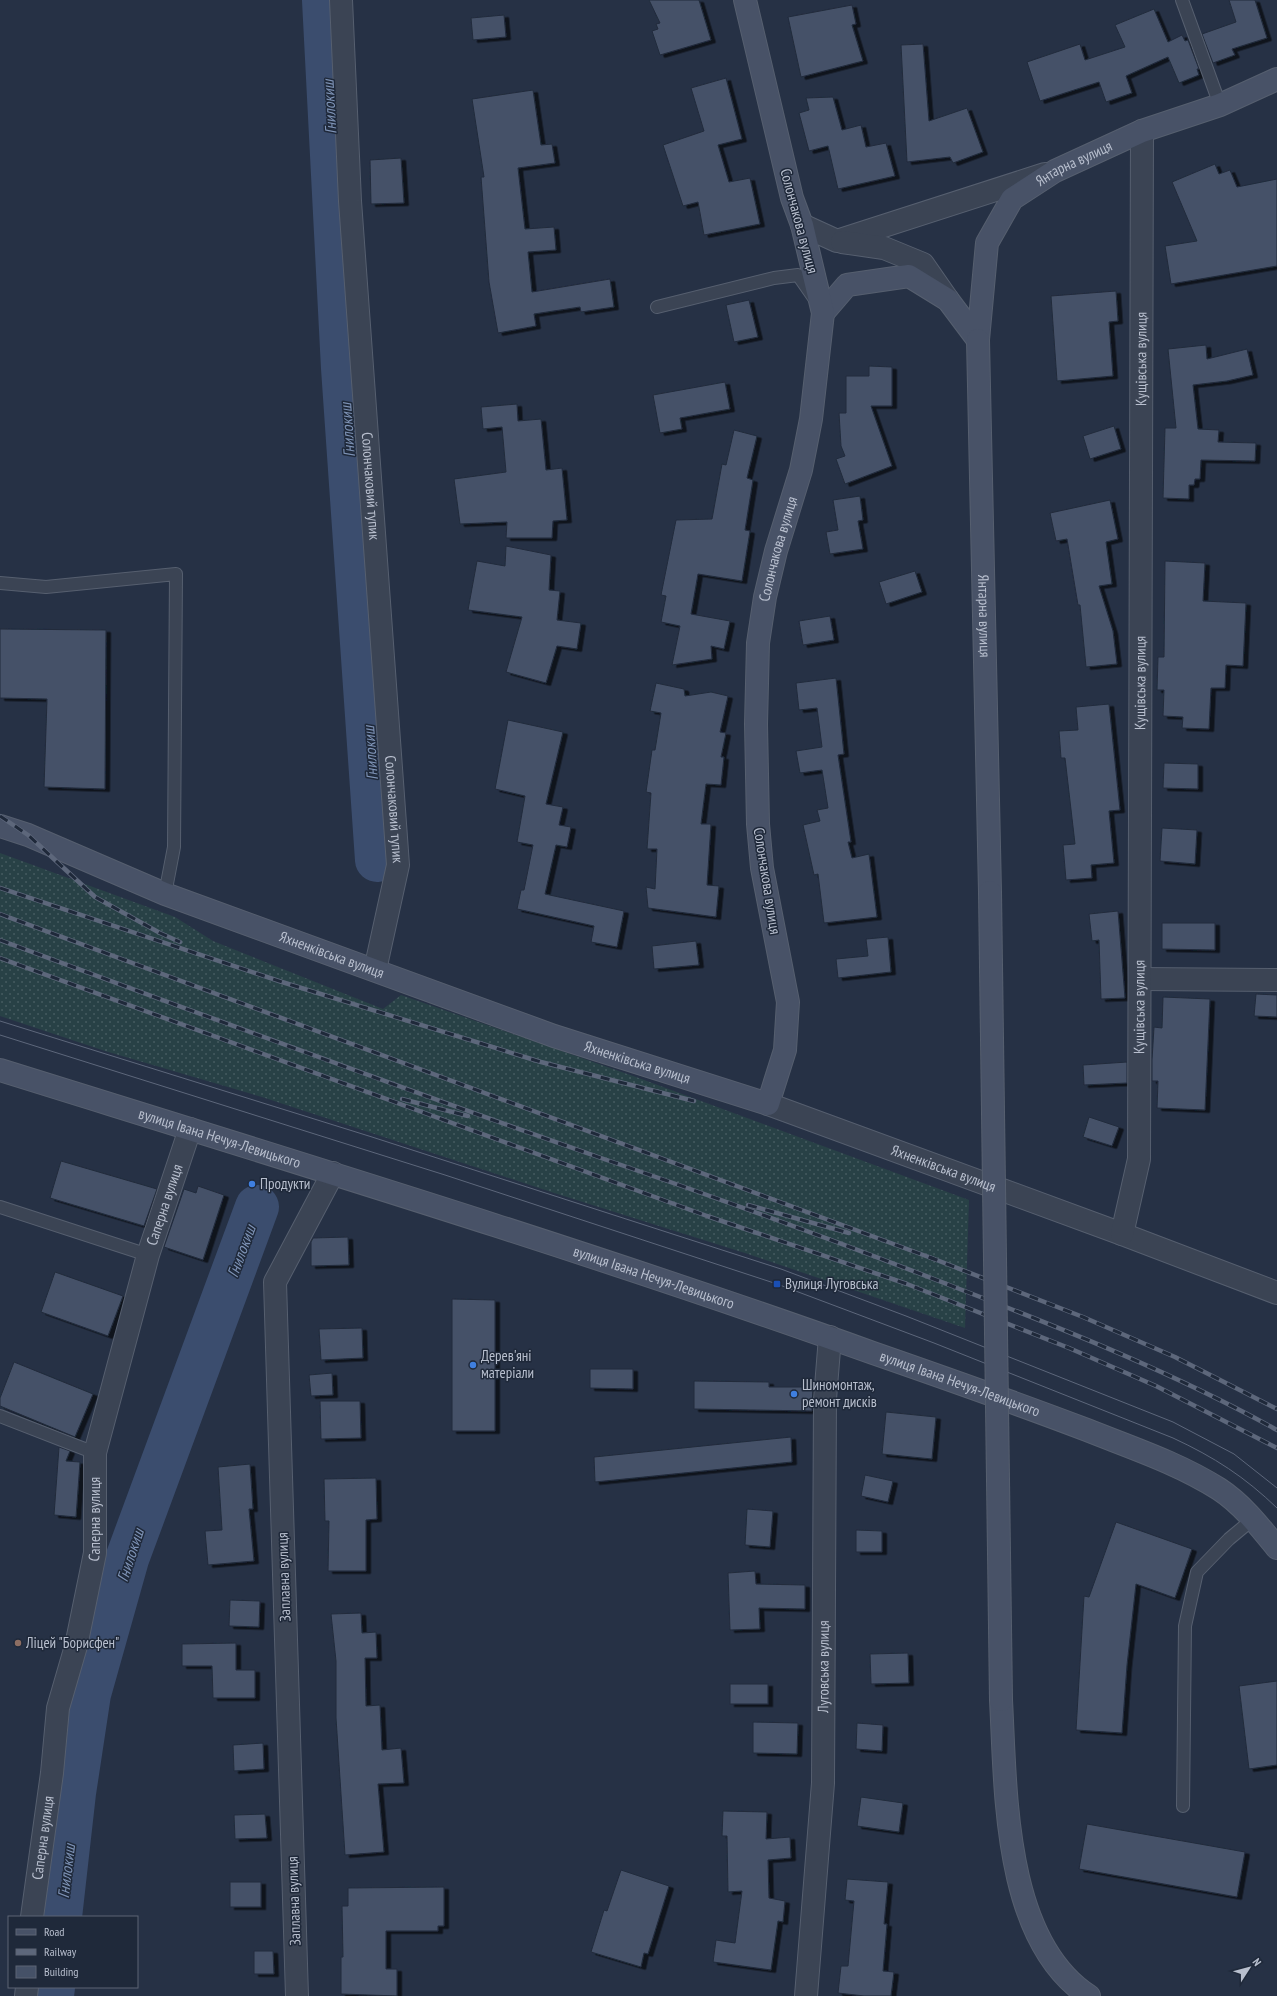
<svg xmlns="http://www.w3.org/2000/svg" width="1277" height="1996" font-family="'PT Sans Narrow',sans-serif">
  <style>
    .grass { fill: url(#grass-dots) }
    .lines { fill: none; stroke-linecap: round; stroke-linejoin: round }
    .river { stroke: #3b4d6e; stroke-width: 44 }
    .building { fill: #455167; stroke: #212b3c; filter: url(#shadow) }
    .service-casing { stroke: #565f6f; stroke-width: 14 }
    .minor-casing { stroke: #565f6f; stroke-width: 24 }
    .tertiary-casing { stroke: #565f6f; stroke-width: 24 }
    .secondary-casing { stroke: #565f6f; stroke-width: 24 }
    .service { stroke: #3b4454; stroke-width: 12 }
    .minor { stroke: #3b4454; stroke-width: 22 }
    .tertiary { stroke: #3b4454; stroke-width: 22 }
    .secondary { stroke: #485267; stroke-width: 22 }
    .tram { stroke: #5d677b; stroke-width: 1 }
    .rail-casing { stroke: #5d677b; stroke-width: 4.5 }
    .rail { stroke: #1f293a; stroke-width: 3; stroke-dasharray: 9; stroke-linecap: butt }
    .secondary-bridge-casing { stroke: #565f6f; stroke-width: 24; stroke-linecap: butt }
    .secondary-bridge { stroke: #485267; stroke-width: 22 }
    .shop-dot { fill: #3f7fe0; stroke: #1f293a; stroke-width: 1.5 }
    .transit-dot { fill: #1a4fb4; stroke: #1f293a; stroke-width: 1.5 }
    .education-dot { fill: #8d6e63; stroke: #1f293a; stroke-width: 1.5 }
    .labels { text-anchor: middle; stroke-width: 3; stroke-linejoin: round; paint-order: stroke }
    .street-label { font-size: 15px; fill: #b8bfce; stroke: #1f293a }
    .poi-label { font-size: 15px; fill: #b8bfce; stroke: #1f293a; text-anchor: start }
    .water-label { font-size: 16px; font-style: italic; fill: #7e93b6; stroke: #1f293a }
  </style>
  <defs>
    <pattern id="grass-dots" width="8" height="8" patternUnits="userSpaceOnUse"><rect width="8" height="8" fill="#284146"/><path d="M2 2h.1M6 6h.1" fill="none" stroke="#455b60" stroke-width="1.8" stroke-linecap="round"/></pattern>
    <filter id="shadow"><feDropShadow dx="4.5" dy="2.5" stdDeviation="0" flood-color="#0009"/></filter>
  </defs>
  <rect width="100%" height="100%" fill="#263145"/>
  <path class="grass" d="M 0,853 L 175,917 L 213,941 L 383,1009 L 401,995 L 636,1077 L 969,1200 L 965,1328 L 748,1254 L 551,1192 L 262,1097 L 105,1051 L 0,1016 Z"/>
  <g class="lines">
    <g class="river">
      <path d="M 324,0 L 343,368 L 377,860"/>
      <path d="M 60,1917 L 74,1793 L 89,1694 L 127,1559 L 257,1207"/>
      <path d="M 52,1996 L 53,1987"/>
    </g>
  </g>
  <g class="building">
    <path d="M 649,0 L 699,0 L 711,40 L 660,55 L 652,31 L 658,29 L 656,24 L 660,23 Z"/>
    <path d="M 1229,0 L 1255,0 L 1267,38 L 1232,49 L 1235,55 L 1213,63 L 1202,34 L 1236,22 Z"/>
    <path d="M 852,5 L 856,24 L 852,25 L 863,61 L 801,77 L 788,17 Z"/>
    <path d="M 1154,9 L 1168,42 L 1182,35 L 1185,41 L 1188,40 L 1199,69 L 1197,69 L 1199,75 L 1179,83 L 1168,57 L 1126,76 L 1132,93 L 1106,102 L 1099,82 L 1040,101 L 1027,62 L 1080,44 L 1085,60 L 1125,47 L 1115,25 Z"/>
    <path d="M 504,15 L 506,37 L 473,40 L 471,18 Z"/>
    <path d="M 923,44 L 929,121 L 967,108 L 983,152 L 953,163 L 950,157 L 907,162 L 901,45 Z"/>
    <path d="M 726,78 L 742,139 L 718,145 L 729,182 L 750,178 L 760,224 L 704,235 L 698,202 L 683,206 L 663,145 L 704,131 L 691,88 Z"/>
    <path d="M 533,90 L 541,145 L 552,144 L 555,163 L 518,168 L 525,229 L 554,227 L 556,250 L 528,252 L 532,292 L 610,279 L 614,307 L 581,312 L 580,307 L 534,314 L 536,326 L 498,333 L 489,282 L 481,177 L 484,177 L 472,99 Z"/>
    <path d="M 833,97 L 842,130 L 861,125 L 866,147 L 886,143 L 895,176 L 838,189 L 828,146 L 809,151 L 799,113 L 809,110 L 806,98 Z"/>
    <path d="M 401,158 L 404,203 L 371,204 L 370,160 Z"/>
    <path d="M 1215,164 L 1219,174 L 1230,170 L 1237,187 L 1277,179 L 1277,266 L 1171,284 L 1165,246 L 1197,241 L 1172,182 Z"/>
    <path d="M 1116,291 L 1118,321 L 1109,322 L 1113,376 L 1057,381 L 1051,296 Z"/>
    <path d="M 749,300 L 758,337 L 734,342 L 726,305 Z"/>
    <path d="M 1206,345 L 1207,359 L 1247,349 L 1253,375 L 1227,381 L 1193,385 L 1198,429 L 1219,430 L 1218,442 L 1256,443 L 1255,461 L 1201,460 L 1200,479 L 1195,479 L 1194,485 L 1189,485 L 1189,499 L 1163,498 L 1165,428 L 1176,428 L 1168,349 Z"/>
    <path d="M 869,366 L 892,367 L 892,406 L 871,406 L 892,466 L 845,484 L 836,459 L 845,456 L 841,446 L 839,413 L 846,413 L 846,376 L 869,376 Z"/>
    <path d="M 725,382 L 730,409 L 680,418 L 682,429 L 660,433 L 653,395 Z"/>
    <path d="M 517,404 L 518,421 L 541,419 L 546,470 L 562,468 L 567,520 L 553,521 L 552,538 L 506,538 L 507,522 L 460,524 L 454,479 L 506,472 L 502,427 L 483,429 L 481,407 Z"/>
    <path d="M 1114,426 L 1121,449 L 1090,459 L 1083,436 Z"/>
    <path d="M 734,430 L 757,436 L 747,478 L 753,480 L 745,530 L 750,531 L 742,581 L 698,574 L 691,614 L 730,621 L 724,649 L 711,646 L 712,659 L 672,665 L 680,626 L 661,622 L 666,596 L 661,595 L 676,520 L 712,519 L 722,464 L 726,465 Z"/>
    <path d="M 860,496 L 863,520 L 858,521 L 863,549 L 830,554 L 826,532 L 838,530 L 833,500 Z"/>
    <path d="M 1110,500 L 1118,539 L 1106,542 L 1112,584 L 1099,586 L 1113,631 L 1117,664 L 1086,667 L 1080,605 L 1078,605 L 1067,539 L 1056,541 L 1050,513 Z"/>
    <path d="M 506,546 L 551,555 L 549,590 L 560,591 L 557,620 L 581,623 L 577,649 L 557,646 L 546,683 L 506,672 L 522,617 L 468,610 L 477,561 L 505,566 Z"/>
    <path d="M 1165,561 L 1205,563 L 1203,601 L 1246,603 L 1243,666 L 1226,665 L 1225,688 L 1211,688 L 1209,729 L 1182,728 L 1183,717 L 1163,716 L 1164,690 L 1157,690 L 1158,657 L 1164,657 Z"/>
    <path d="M 915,571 L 922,592 L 886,604 L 879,582 Z"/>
    <path d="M 830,616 L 834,640 L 803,645 L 799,621 Z"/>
    <path d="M 0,629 L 106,630 L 105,789 L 44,787 L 47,699 L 0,698 Z"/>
    <path d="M 836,678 L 844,754 L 838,755 L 851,842 L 848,842 L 852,858 L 869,854 L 877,917 L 824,923 L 818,874 L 814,875 L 803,825 L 820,821 L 817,810 L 828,808 L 822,770 L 800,773 L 796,751 L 822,747 L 817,708 L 799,710 L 796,683 Z"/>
    <path d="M 656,683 L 684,689 L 685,696 L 711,692 L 728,696 L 720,732 L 726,733 L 721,757 L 724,757 L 721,785 L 706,784 L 701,824 L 711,824 L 707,885 L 719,886 L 716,917 L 648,908 L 646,887 L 655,889 L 657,849 L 647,849 L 651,793 L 646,792 L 652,750 L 655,750 L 661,713 L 650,711 Z"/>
    <path d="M 1109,704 L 1120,810 L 1109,811 L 1114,863 L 1091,865 L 1092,878 L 1066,880 L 1063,845 L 1075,844 L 1065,758 L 1061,758 L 1059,731 L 1078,730 L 1076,707 Z"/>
    <path d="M 508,720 L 563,732 L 546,804 L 563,807 L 559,825 L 571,827 L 567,847 L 556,845 L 545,894 L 624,911 L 617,947 L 591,942 L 594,926 L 517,909 L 521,890 L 524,890 L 533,845 L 517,842 L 525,796 L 495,789 Z"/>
    <path d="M 1164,763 L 1198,764 L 1198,789 L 1163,788 Z"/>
    <path d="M 1162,828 L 1197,830 L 1195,864 L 1160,861 Z"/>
    <path d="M 1118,911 L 1125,998 L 1101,999 L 1099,940 L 1092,941 L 1089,914 Z"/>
    <path d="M 1162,923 L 1215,923 L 1215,950 L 1162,949 Z"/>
    <path d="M 888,937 L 891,972 L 838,978 L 836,959 L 868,956 L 866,939 Z"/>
    <path d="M 696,941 L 699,965 L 654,969 L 652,946 Z"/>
    <path d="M 1256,994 L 1277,995 L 1277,1017 L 1254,1016 Z"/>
    <path d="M 1163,997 L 1210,999 L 1205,1110 L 1157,1108 L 1158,1081 L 1152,1081 L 1152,1060 L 1154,1027 L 1162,1028 Z"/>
    <path d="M 1127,1062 L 1127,1083 L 1084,1085 L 1083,1065 Z"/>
    <path d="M 1089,1117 L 1119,1127 L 1112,1146 L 1083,1137 Z"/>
    <path d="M 61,1161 L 157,1189 L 144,1226 L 50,1198 Z"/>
    <path d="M 198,1186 L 224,1195 L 203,1260 L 164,1247 L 184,1189 L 196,1193 Z"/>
    <path d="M 348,1237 L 349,1265 L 311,1266 L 311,1242 L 313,1238 Z"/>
    <path d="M 55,1272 L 123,1296 L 108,1336 L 41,1312 Z"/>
    <path d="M 452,1299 L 495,1300 L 495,1431 L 452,1431 Z"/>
    <path d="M 362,1328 L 363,1358 L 321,1360 L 319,1329 Z"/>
    <path d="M 14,1362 L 93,1394 L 75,1437 L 0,1406 L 0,1398 Z"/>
    <path d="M 590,1369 L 633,1369 L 633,1389 L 590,1388 Z"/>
    <path d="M 332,1373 L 333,1395 L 311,1396 L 309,1375 Z"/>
    <path d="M 694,1381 L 769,1382 L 769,1387 L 813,1387 L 812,1411 L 694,1409 Z"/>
    <path d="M 320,1401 L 360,1401 L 361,1438 L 321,1439 Z"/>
    <path d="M 886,1412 L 936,1417 L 932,1459 L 882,1454 Z"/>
    <path d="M 791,1437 L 792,1462 L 595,1482 L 594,1457 Z"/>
    <path d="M 59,1447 L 70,1451 L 66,1461 L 80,1462 L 76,1517 L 54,1515 Z"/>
    <path d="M 250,1464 L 253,1509 L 249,1509 L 254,1561 L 208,1565 L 205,1531 L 222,1530 L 218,1467 Z"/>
    <path d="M 865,1475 L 893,1481 L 888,1502 L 861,1496 Z"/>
    <path d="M 376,1478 L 377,1519 L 366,1520 L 366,1571 L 328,1571 L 329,1521 L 325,1521 L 324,1479 Z"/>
    <path d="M 747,1509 L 773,1511 L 770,1547 L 745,1545 Z"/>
    <path d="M 1116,1522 L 1192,1549 L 1175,1598 L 1136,1584 L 1127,1665 L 1122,1733 L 1076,1730 L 1084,1596 L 1089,1597 Z"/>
    <path d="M 856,1530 L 882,1531 L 882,1552 L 856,1552 Z"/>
    <path d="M 755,1571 L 756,1584 L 805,1585 L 805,1609 L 759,1608 L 760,1629 L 730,1630 L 728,1573 Z"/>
    <path d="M 230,1600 L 260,1601 L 259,1627 L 229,1626 Z"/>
    <path d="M 361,1613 L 362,1633 L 376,1632 L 377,1658 L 365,1658 L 366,1706 L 380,1705 L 382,1750 L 401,1748 L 404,1783 L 378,1784 L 384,1852 L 345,1855 L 336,1718 L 336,1661 L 331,1614 Z"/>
    <path d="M 236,1643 L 236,1670 L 255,1670 L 255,1698 L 213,1698 L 212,1666 L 182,1666 L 182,1644 Z"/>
    <path d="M 908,1653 L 909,1683 L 871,1684 L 870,1654 Z"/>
    <path d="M 1277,1681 L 1277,1765 L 1249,1769 L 1239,1686 Z"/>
    <rect x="730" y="1684" width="38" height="20"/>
    <path d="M 753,1722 L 798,1723 L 797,1754 L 753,1753 Z"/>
    <path d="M 857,1723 L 883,1725 L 882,1751 L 856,1749 Z"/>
    <path d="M 263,1743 L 264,1769 L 234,1771 L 233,1745 Z"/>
    <path d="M 861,1797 L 903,1803 L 899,1832 L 857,1826 Z"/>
    <path d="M 723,1811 L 767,1812 L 766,1839 L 790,1837 L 791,1858 L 768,1860 L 769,1898 L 785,1901 L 783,1922 L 778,1921 L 771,1970 L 713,1962 L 716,1940 L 735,1943 L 742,1891 L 728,1892 L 727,1836 L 722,1836 Z"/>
    <path d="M 265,1814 L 267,1838 L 235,1839 L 234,1815 Z"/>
    <path d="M 1087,1824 L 1245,1852 L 1237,1897 L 1079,1869 Z"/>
    <path d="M 621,1870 L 669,1886 L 648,1954 L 644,1953 L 641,1967 L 591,1952 L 604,1910 L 607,1911 Z"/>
    <path d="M 847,1879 L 888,1882 L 884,1924 L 887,1924 L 883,1971 L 894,1972 L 891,1996 L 864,1996 L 838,1993 L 841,1966 L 848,1966 L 854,1901 L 845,1900 Z"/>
    <rect x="230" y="1882" width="31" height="25"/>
    <path d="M 444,1887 L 444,1926 L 438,1926 L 438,1931 L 386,1931 L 386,1969 L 397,1969 L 397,1996 L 341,1994 L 341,1957 L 343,1957 L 342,1906 L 348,1906 L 348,1888 Z"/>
    <path d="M 254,1951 L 273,1951 L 274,1974 L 254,1974 Z"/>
  </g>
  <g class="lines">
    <defs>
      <g id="service">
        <path d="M 1182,0 L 1220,105"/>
        <path d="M 657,307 L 774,278 L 798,275 L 814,298"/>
        <path d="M 0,583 L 46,587 L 176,574 L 174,847 L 165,894"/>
        <path d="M 0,1207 L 148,1255"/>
        <path d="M 0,1416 L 95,1453"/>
        <path d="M 1183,1806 L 1185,1626 L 1197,1572 L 1229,1539 L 1253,1519"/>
      </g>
      <g id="minor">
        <path id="s1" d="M 341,0 L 350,201 L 398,865 L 375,970"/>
        <path d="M 802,225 L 837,241 L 1045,174"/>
        <path d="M 842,242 L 884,248 L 923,264 L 948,300"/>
        <path d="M 1141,979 L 1277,980"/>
        <path id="s2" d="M 768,1104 L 1122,1234 L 1277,1293"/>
        <path id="s3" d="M 1122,1234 L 1139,1159 L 1142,131"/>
        <path id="s4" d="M 32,1917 L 52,1773 L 58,1708 L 76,1646 L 95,1553 L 95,1453 L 148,1255 L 190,1129"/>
        <path d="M 26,1996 L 27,1987"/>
        <path d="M 297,1996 L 275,1282 L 333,1173"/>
      </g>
      <g id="tertiary">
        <path id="s5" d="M 806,1996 L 823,1783 L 825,1399 L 830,1337"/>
      </g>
      <g id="secondary">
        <path id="s6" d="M 823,313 L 847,285 L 909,276 L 948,300 L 978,340 L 987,243 L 1012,199 L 1055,171 L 1142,131 L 1220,105 L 1277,79"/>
        <path id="s7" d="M 978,340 L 990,892"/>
        <path id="s8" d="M 0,826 L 28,835 L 165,894 L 554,1036 L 768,1104 L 785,1050 L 788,1002 L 762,868 L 758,824 L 756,724 L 758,643 L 765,597 L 776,551 L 801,470 L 811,419 L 823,313 L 802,225 L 792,198 L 745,0"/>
        <path id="s9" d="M 0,1070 C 292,1161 585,1250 873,1353 C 945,1378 1016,1403 1087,1430 C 1132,1448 1178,1463 1219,1489 C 1242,1504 1260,1527 1277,1548"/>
        <path d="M 1001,1700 C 1006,1791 1003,1940 1089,1996"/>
      </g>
    </defs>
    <use href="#service" class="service-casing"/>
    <use href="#minor" class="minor-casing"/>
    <use href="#tertiary" class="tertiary-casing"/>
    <use href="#secondary" class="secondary-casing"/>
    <use href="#service" class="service"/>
    <use href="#minor" class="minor"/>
    <use href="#tertiary" class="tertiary"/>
    <use href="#secondary" class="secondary"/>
    <g class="tram">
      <path d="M 0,1021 L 372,1137 L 781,1269 L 906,1316 L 1173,1422 L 1234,1454 L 1277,1488"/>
      <path d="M 0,1035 L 445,1175 L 777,1284 L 934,1343 L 1173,1438 C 1214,1457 1245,1477 1277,1508"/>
    </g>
    <defs>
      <g id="rail">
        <path d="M 0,816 L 28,835 L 95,897 L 160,933 L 180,942"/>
        <path d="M 0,888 L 282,982 L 541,1062 L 694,1101"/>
        <path d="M 0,914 L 934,1259"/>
        <path d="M 0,940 C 200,1014 400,1088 601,1158 C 721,1199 839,1242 957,1288 C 1066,1330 1174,1373 1277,1430"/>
        <path d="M 0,958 L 707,1216 L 907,1284 L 1069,1348 L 1156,1386 L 1277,1448"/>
        <path d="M 402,1099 L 468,1116"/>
        <path d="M 748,1205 L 849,1233"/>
        <path d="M 929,1257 L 1083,1317 L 1175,1357 L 1277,1409"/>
      </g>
    </defs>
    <use href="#rail" class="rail-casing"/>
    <use href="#rail" class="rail"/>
    <defs>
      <path id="secondary-bridge" d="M 990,892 L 1001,1700"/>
    </defs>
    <use href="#secondary-bridge" class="secondary-bridge-casing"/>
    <use href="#secondary-bridge" class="secondary-bridge"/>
  </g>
  <g class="shop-dot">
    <circle cx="252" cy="1184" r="4"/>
    <circle cx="473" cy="1365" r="4"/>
    <circle cx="794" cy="1394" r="4"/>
  </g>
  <rect class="transit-dot" x="773" y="1280" width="8" height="8" rx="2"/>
  <circle class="education-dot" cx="18" cy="1643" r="4"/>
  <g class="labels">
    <g class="street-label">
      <text dy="5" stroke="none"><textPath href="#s6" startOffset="415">Янтарна вулиця</textPath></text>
      <text transform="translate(799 221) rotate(75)" y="5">Солончакова вулиця</text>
      <text dy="5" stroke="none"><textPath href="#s3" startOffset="877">Кущівська вулиця</textPath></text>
      <text dy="5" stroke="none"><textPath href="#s1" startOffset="487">Солончаковий тупик</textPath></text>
      <text dy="5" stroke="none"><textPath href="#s8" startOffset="1380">Солончакова вулиця</textPath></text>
      <text dy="5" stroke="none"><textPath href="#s7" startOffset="276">Янтарна вулиця</textPath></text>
      <text dy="5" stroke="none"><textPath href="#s3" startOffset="553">Кущівська вулиця</textPath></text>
      <text dy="5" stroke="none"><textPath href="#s1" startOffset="811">Солончаковий тупик</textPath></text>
      <text transform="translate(767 881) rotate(81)" y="5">Солончакова вулиця</text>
      <text dy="5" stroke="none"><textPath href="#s8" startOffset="356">Яхненківська вулиця</textPath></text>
      <text dy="5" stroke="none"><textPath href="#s3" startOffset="229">Кущівська вулиця</textPath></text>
      <text dy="5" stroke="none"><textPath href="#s8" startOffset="680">Яхненківська вулиця</textPath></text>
      <text dy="5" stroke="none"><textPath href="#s9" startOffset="230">вулиця Івана Нечуя-Левицького</textPath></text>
      <text dy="5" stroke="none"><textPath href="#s2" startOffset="187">Яхненківська вулиця</textPath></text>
      <text dy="5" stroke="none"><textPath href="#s4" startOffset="728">Саперна вулиця</textPath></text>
      <text dy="5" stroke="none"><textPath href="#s9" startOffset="686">вулиця Івана Нечуя-Левицького</textPath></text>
      <text dy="5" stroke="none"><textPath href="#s9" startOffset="1010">вулиця Івана Нечуя-Левицького</textPath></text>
      <text dy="5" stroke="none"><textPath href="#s4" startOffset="404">Саперна вулиця</textPath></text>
      <text transform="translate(284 1577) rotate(-92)" y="5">Заплавна вулиця</text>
      <text dy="5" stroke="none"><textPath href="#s5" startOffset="330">Луговська вулиця</textPath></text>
      <text dy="5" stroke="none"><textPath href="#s4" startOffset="80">Саперна вулиця</textPath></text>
      <text transform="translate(294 1901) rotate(-92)" y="5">Заплавна вулиця</text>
    </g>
    <g class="poi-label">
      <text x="260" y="1189">Продукти</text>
      <text x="785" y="1289">Вулиця Луговська</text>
      <text x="481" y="1361">Дерев'янi<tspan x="481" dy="17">матерiали</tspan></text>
      <text x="802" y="1390">Шиномонтаж,<tspan x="802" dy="17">ремонт дисків</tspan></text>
      <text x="26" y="1648">Ліцей "Борисфен"</text>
    </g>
    <g class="water-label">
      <text transform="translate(329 107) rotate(-93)" y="6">Гнилокиш</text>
      <text transform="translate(347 430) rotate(-94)" y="6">Гнилокиш</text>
      <text transform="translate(370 753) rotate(-94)" y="6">Гнилокиш</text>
      <text transform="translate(241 1251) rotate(-70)" y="6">Гнилокиш</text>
      <text transform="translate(130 1555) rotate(-72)" y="6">Гнилокиш</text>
      <text transform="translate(66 1871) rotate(-83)" y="6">Гнилокиш</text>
    </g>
  </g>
  <rect x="8" y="1916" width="130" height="72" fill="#1f293a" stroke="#5c6575"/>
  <rect x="16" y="1929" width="20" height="6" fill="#485267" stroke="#5c6575"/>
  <text x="44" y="1936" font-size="12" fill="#b8bfce">Road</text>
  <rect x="16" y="1949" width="20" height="6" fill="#5d677b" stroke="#5c6575"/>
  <text x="44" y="1956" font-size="12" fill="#b8bfce">Railway</text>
  <rect x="16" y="1966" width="20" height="12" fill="#455167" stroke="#5c6575"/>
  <text x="44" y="1976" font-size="12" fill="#b8bfce">Building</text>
  <g transform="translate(1249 1968) rotate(54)" stroke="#1f293a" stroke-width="3" paint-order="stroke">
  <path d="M0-3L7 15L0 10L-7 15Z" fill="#b8bfce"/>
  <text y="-6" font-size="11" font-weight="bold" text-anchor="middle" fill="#b8bfce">N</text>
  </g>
</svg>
